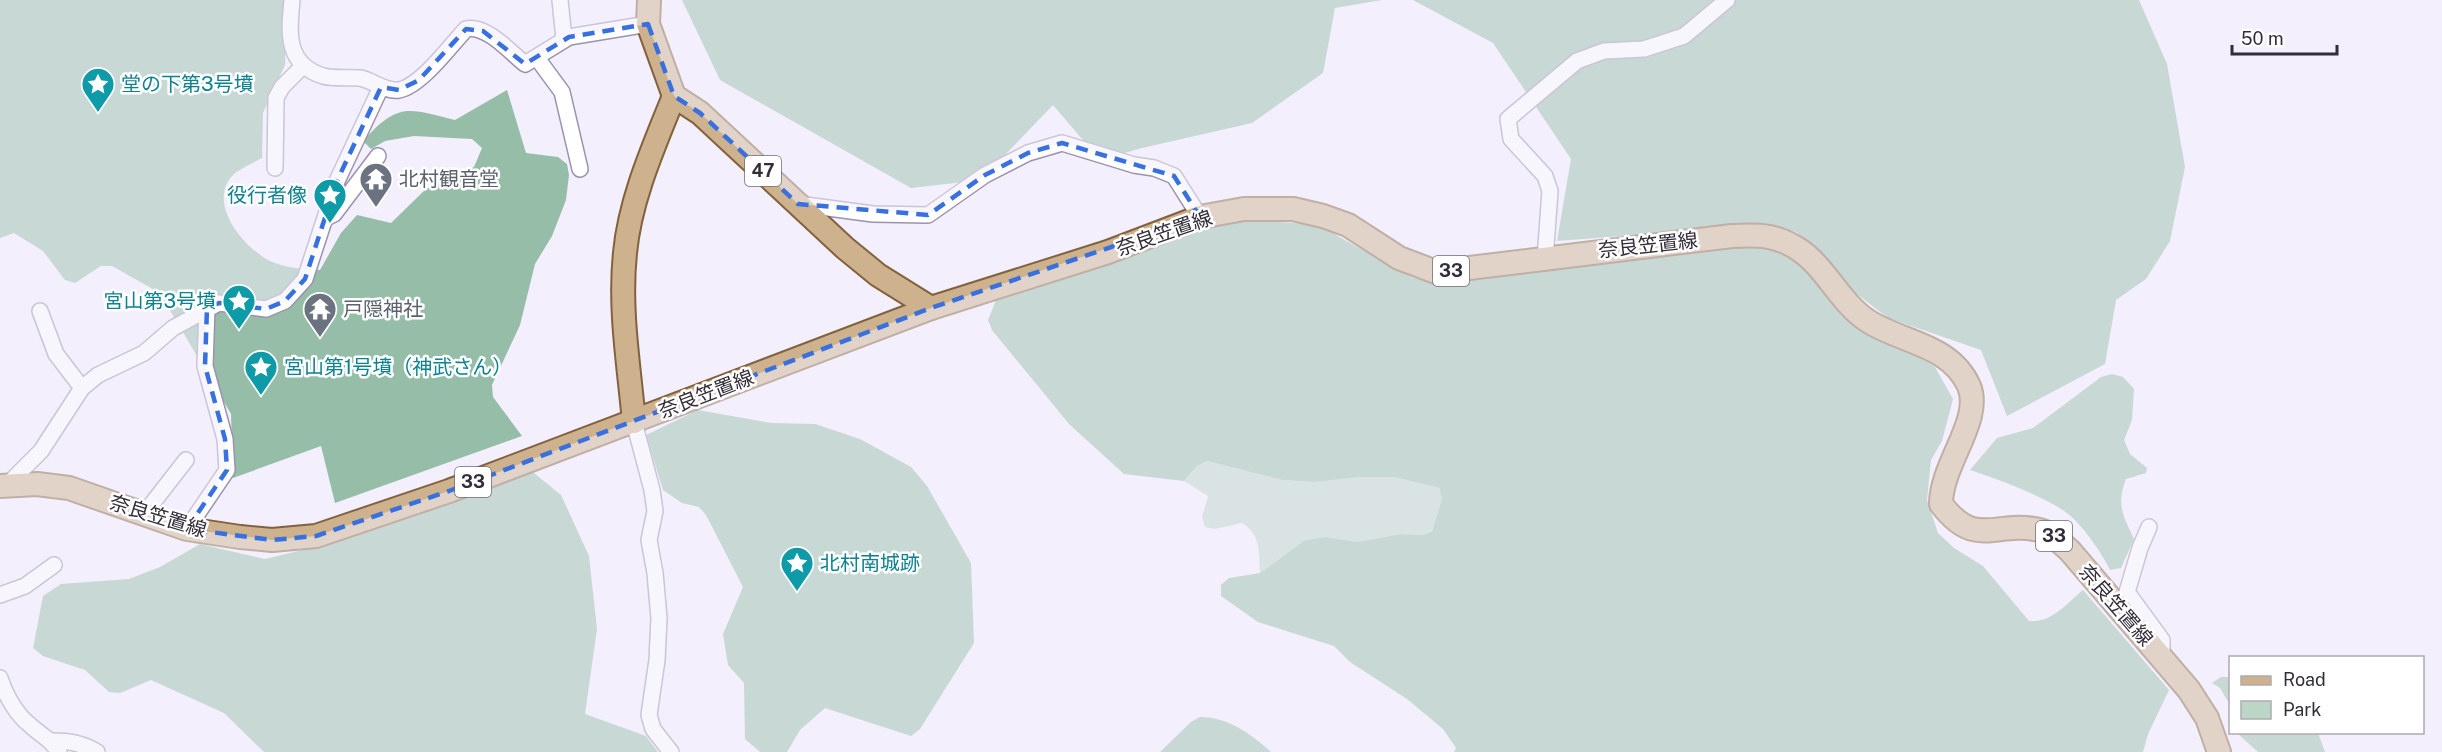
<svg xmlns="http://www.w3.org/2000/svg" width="2442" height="752" font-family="'Public Sans','Noto Sans JP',sans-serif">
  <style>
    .green { fill: #bbd6c6 }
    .forest { fill: #96bda7 }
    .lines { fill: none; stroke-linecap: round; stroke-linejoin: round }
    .street-casing { stroke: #9c92af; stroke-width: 18 }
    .primary-casing { stroke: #82623e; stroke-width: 26 }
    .street { stroke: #fff; stroke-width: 15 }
    .primary { stroke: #ceb28d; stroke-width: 22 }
    .marked { fill: none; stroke: #3870df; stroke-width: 4.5; stroke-dasharray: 12 8; stroke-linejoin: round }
    .labels { text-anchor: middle; stroke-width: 5; stroke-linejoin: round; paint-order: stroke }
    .shield { fill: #fff; stroke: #706c74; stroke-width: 1.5 }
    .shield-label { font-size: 18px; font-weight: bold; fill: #322d39 }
    .culture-label { font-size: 20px; fill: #0d838f; stroke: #fff; text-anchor: start }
    .worship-label { font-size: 20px; fill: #5b616d; stroke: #fff; text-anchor: start }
    .street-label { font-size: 20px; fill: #322d39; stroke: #fff }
  </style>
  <rect width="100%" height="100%" fill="#f3effc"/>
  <path class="green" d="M 1207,461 L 1282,480 L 1315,482 L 1360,477 L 1394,477 L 1439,488 L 1442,498 L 1432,530 L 1422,535 L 1400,534 L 1357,542 L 1326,537 L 1305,540 L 1260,573 C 1259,553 1261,534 1242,523 L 1215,529 L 1205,527 L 1202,517 L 1208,496 L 1184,481 L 1197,466 Z"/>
  <g class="forest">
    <path d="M 0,0 L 287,0 L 285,65 L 263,113 L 262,158 C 253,163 241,168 234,174 C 205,202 244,248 270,261 C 285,268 303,269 320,270 L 341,233 L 357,215 L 391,223 L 426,189 L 474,167 L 482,148 L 472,139 L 414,136 L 385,141 L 371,149 L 363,141 C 398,102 408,108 455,120 L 507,90 L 526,153 L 558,157 L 567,164 L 569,175 L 566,200 L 552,236 L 535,264 L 520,325 L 492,385 L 493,397 L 522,436 L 335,503 L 321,446 L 233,478 L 231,414 L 160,293 L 112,266 L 101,266 L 75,283 L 65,280 L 43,251 L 14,233 L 0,238 Z"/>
    <path d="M 682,0 L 1382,0 L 1335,8 L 1323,73 L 1252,123 L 1142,148 L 1100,160 L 1053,105 L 981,180 L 911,188 L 720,80 Z"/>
    <path d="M 1413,0 L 2139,0 L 2167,64 L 2185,167 L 2170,241 L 2146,279 L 2116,300 L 2105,364 L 2007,416 L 1981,350 L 1888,318 L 1858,295 L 1796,232 L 1769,225 L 1557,241 L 1571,159 L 1493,43 Z"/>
    <path d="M 1243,219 L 1318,225 L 1413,278 L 1562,264 L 1759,240 L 1796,256 L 1871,336 L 1908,349 L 1935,367 L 1953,399 L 1942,441 L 1931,460 L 1927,500 L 1938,533 L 1954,548 L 1983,566 L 2029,621 C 2052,623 2066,604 2083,590 L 2169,690 L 2148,734 L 2143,752 L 1454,752 L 1456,748 L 1443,729 L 1407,699 L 1350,662 L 1334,646 L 1258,622 L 1221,596 L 1221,585 L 1229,578 L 1260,573 L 1305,540 L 1326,537 L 1357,542 L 1400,534 L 1422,535 L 1432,531 L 1442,498 L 1439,488 L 1394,477 L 1360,477 L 1315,482 L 1282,480 L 1207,461 L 1197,466 L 1184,481 L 1124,474 L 1069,424 L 992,330 L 988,320 L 996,300 L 1174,238 Z"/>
    <path d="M 2112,374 L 2123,377 L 2134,389 L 2132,420 L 2124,440 L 2130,454 L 2147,468 L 2146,473 L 2126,479 C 2116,504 2123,516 2134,539 L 2121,568 L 2110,570 C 2101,552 2089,535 2075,520 C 2056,500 1997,479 1970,470 L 1997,438 L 2033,428 L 2101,377 Z"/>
    <path d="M 698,410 L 771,423 L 815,424 L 860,439 L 911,467 L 927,486 L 971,563 L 974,643 L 920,729 L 911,736 L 825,708 L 800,730 L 787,752 L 760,752 L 745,739 L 744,683 L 728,665 L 723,634 L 743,587 L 706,515 L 699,507 L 682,503 L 663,490 L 646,435 Z"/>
    <path d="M 529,469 L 561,495 L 589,556 L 597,629 L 585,714 L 646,736 L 658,752 L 264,752 L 224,713 L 151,680 L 120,693 L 109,692 L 85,670 L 43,656 L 33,648 L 43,596 L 61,584 L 129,579 L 160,567 L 200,544 L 265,559 L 315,547 Z"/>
    <path d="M 2221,677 L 2230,677 L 2230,705 L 2220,688 L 2212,683 Z"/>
    <path d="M 1200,717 C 1228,717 1251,734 1271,752 L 1160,752 L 1191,722 Z"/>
    <path d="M 2237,733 L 2318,733 L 2325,752 L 2258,752 Z"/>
  </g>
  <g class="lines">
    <defs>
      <g id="street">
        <path d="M 292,0 C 289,32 285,64 323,76 C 334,79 348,77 360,78 C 372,80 385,92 399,90 C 421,86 451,45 466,29 C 486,24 510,52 525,64 L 569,37 L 648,24"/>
        <path d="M 560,0 L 564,39"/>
        <path d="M 537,58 L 562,92 L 580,169"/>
        <path d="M 275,168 L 276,98 L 282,87 L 303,66"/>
        <path d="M 798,204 L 873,214 L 928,215 L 985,175 L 1028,153 L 1062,143 L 1134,165 L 1154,168 L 1174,176 L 1200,217"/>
        <path d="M 328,217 L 334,214 L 378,156"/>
        <path d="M 1545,259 L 1550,191 L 1545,176 L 1511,139 L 1508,119 L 1577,61 L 1604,51 L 1644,49 L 1684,36 L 1727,0"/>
        <path d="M 40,311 L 56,354 L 82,388"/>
        <path d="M 634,422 L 652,490 L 655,511 L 649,540 L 655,573 L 659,618 L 657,660 L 649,715 L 653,729 L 671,752"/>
        <path d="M 7,485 L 41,451 L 82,388 L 98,375 L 144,353 L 173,328 L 219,303 L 266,309 L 285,301 L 305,279 L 337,181 L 381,87"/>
        <path d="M 144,514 L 186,460"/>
        <path d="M 2149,527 L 2140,548 L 2127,592 L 2162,640 L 2162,658"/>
        <path d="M 187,529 L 227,470 L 225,439 L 205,366 L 207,308"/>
        <path d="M 0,595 L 25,586 L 54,565"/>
        <path d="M 0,678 C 6,696 16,714 31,726 C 42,736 51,739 59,752"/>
        <path d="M 52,741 C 69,741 82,743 97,752"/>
      </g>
      <g id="primary">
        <path d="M 649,0 L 648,24 L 674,96 L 700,113 L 845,248 L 878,275 L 931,308"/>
        <path d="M 634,422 C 629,366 619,309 625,253 C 630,199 654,146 674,96"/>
        <path d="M 0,486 L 37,484 L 69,488 L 187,529 L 240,537 L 272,540 L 316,536 L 449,491 L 931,308 L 1108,252 L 1200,217 L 1244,209 L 1293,209 L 1323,216 L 1348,225 L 1399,258 L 1436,272 L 1732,236 C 1758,235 1775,234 1798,249 C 1826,267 1839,302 1868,321 C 1902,343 1950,344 1969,386 C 1983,420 1941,464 1941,504 C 1976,550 1995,520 2039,530 C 2052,533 2060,542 2070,551 L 2189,690 L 2207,718 L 2219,752"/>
      </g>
    </defs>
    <use href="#street" class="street-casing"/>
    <use href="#primary" class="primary-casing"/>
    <use href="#street" class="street"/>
    <use href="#primary" class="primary"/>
  </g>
  <path d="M0 0H2442V752H0ZM 648,24 L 674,96 L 700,113 L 798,204 L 928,215 L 985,175 L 1028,153 L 1062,143 L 1174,176 L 1200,217 L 931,308 L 449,491 L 316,536 L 272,540 L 187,529 L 227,470 L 225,439 L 205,366 L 207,308 L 219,303 L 266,309 L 285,301 L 305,279 L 337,181 L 381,87 L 399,90 L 419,80 L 466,29 L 483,31 L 525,64 L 569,37 Z" fill="#f3effc" fill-opacity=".55" fill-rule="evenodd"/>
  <path class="marked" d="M 648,24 L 674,96 L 700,113 L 798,204 L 928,215 L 985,175 L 1028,153 L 1062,143 L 1174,176 L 1200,217 L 931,308 L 449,491 L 316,536 L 272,540 L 187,529 L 227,470 L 225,439 L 205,366 L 207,308 L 219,303 L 266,309 L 285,301 L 305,279 L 337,181 L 381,87 L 399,90 L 419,80 L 466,29 L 483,31 L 525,64 L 569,37 Z"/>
  <defs>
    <symbol id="sight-pin" viewBox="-11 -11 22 30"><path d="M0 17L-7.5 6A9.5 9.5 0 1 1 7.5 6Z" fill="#0f9aa8" stroke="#fff"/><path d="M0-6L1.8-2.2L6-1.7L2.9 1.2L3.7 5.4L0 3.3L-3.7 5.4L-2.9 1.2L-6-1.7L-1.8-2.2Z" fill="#fff"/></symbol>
    <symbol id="temple-pin" viewBox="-11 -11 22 30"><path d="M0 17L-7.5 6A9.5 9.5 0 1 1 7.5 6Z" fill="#6b7280" stroke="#fff"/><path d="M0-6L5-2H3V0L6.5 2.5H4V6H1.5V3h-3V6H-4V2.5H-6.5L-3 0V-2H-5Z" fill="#fff"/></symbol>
  </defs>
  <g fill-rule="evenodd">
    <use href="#sight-pin" x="79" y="65" width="38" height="52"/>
    <use href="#temple-pin" x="357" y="160" width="38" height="52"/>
    <use href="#sight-pin" x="311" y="176" width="38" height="52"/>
    <use href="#sight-pin" x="220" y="282" width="38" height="52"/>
    <use href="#temple-pin" x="301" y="290" width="38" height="52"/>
    <use href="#sight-pin" x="242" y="348" width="38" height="52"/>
    <use href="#sight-pin" x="778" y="544" width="38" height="52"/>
  </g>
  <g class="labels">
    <g class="shield">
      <rect x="745" y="156" width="36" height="30" rx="4.5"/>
      <rect x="1433" y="256" width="36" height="30" rx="4.5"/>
      <rect x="455" y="467" width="36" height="30" rx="4.5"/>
      <rect x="2036" y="521" width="36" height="30" rx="4.5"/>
    </g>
    <g class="shield-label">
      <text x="763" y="177">47</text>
      <text x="1451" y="277">33</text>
      <text x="473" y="488">33</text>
      <text x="2054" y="542">33</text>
    </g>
    <g class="culture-label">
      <text x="121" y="91">堂の下第3号墳</text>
      <text x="307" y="202" text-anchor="end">役行者像</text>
      <text x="216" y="308" text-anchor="end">宮山第3号墳</text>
      <text x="284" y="374">宮山第1号墳（神武さん）</text>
      <text x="820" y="570">北村南城跡</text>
    </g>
    <g class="worship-label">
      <text x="399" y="186">北村観音堂</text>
      <text x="343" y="316">戸隠神社</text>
    </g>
    <g class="street-label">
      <text transform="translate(1164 233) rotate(-19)" y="7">奈良笠置線</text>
      <text transform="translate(1648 245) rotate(-6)" y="7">奈良笠置線</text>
      <text transform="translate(706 394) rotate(-21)" y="7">奈良笠置線</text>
      <text transform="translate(158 516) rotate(17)" y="7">奈良笠置線</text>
      <text transform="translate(2116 605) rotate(49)" y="7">奈良笠置線</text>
    </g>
  </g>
  <rect x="2229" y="656" width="195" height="78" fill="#ffffff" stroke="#adabb0" stroke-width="1.5"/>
  <rect x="2241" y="676" width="30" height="9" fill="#ceb28d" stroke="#adabb0" stroke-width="1.5"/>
  <text x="2283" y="686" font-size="18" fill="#322d39">Road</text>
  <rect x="2241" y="701" width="30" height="18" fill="#bbd6c6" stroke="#adabb0" stroke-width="1.5"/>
  <text x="2283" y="716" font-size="18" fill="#322d39">Park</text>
  <path d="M2232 45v9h105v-9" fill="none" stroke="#322d39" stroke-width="3"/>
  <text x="2241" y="45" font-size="18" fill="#322d39" stroke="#ffffff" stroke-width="4.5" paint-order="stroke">50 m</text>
</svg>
